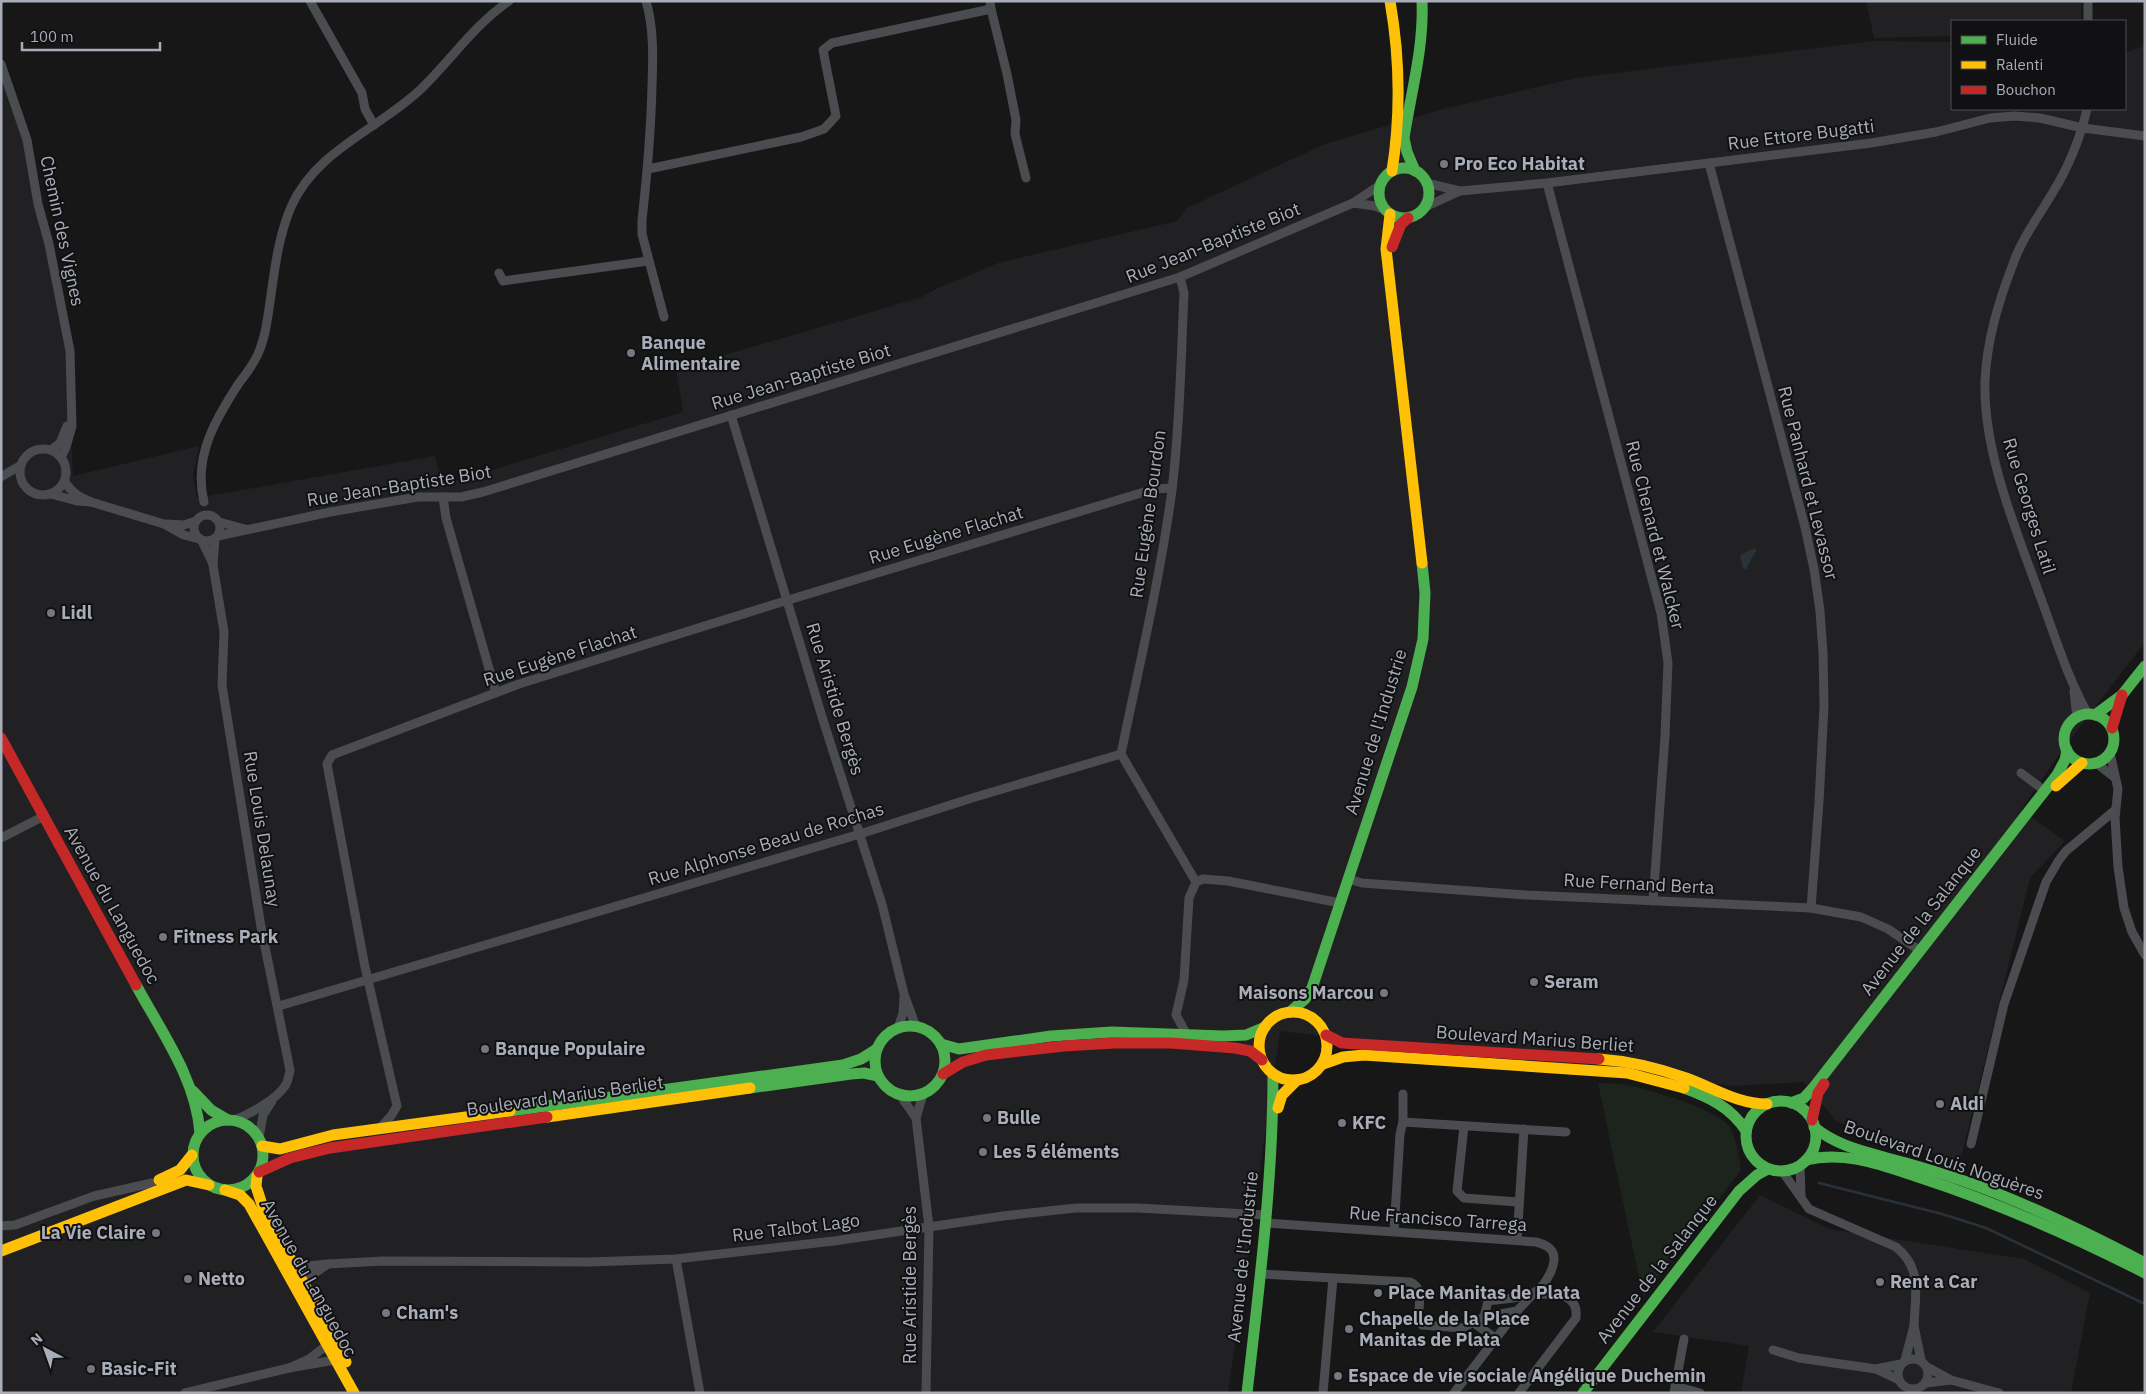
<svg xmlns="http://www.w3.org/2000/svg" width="2146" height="1394" font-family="'IBM Plex Sans',sans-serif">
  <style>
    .built { fill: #212123 }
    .green { fill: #1d241e }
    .water { fill: #2a3239 }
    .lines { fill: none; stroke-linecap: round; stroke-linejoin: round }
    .stream { stroke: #2a3239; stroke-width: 2.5 }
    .street { stroke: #4b4c50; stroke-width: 9 }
    .fast { stroke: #4caf50; stroke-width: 11 }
    .slow { stroke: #ffc107; stroke-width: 11 }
    .jam { stroke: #c62828; stroke-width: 11 }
    .poi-dot { fill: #757880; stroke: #111113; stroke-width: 2 }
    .labels { text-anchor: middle; stroke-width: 4; stroke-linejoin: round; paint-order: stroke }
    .street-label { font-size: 18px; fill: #a8adb8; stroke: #111113 }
    .poi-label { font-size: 18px; font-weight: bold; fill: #a8adb8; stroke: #111113; text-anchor: start }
  </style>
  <rect width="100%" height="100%" fill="#171717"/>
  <g class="built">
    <path d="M 1866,1 L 2082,1 L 2081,21 L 1952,21 L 1952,36 L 1874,38 Z"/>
    <path d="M 1873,41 L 1952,42 L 1952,109 L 2125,109 L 2125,53 L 2145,46 L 2145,642 L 2058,756 L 2021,810 L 2065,841 L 2030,878 L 1960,1162 L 1837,1122 L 1804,1082 L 1734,1086 L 1280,1031 L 1228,1393 L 1,1393 L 1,69 L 30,160 L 66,344 L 73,476 L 199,446 L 193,476 L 197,498 L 435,456 L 442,485 L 683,412 L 676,369 L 924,297 L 937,289 L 998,263 L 1177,221 L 1187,208 L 1325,144 L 1443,109 L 1576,78 Z"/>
    <path d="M 1760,1195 L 1829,1229 L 2025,1259 L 2090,1293 L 2071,1393 L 1741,1393 L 1749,1346 L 1653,1332 Z"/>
  </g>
  <path class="green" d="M 1598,1083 C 1606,1083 1614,1083 1621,1084 C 1643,1087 1717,1109 1729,1126 C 1735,1134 1740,1160 1741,1170 L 1643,1297 Z"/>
  <g class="water">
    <path d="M 1043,250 L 988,264 L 927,295 L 813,331 L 926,295 L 988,264 Z"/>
    <path d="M 1755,548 L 1756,551 L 1746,569 L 1743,569 L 1740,555 Z"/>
  </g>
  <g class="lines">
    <path class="stream" d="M 1819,1183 L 1942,1214 L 1986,1228 L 2145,1304"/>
    <g class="street">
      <path d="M 310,1 L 362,93 L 365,109 L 374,125"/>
      <path d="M 646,1 C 654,28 653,58 652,86 C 651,131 647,175 642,220 L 642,234 L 664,317"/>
      <path d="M 2088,1 L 2088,21"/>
      <path d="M 991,9 L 1007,74 L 1016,120 L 1015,134 L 1026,178"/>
      <path d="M 1,64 L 27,140 L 38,204 L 49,244 L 70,351 L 72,426 L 66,447 L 61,457"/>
      <path d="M 2087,109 C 2080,139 2069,166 2053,192 C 2039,216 2022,238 2013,264 C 1998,303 1987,340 1985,381 C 1983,452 2016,530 2040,596 C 2055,636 2067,677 2088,714"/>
      <path d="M 1709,163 L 1805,527 L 1814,569 L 1820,611 L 1823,653 L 1824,706 L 1819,802 L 1811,908"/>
      <path d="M 648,169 L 801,137 L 824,129 L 836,116 L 823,50 L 832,43 L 991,9 L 990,1"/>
      <path d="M 1547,183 L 1661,613 L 1668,663 L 1665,736 L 1653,901"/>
      <path d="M 1380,185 L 1353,203 L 1375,206 L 1385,210"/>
      <path d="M 1460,191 L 1547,183 L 1871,143 L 1936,132 L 1990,118 L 2014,116 L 2040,118 L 2083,128 L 2145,136"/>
      <path d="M 1423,208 L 1460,191 L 1426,183"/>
      <path d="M 499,273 L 503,281 L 648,261"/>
      <path d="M 731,415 L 823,720 L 882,904 L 904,994 L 916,1027"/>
      <circle cx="43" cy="472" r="23"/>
      <path d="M 51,450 L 60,443 L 67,426"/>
      <path d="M 1,477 L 21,465"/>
      <path d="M 51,494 L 77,501 L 91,502 C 79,497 72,493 65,482"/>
      <path d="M 443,497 L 446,518 L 496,693"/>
      <path d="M 91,502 L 164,524 L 184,535 L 199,539"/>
      <path d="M 204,502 C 193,457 215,420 239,383 C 246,374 253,365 258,354 C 266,336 268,315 271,295 C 275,266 279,235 291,207 C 316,150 379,129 421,89 C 452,59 473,26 509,1"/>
      <circle cx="207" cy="528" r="13"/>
      <path d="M 219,522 L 245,529"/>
      <path d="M 167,524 L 184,525 L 196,521"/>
      <path d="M 218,536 L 330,512 L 418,497 L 461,497 L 483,492 L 1180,277 L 1353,203"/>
      <path d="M 215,539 L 213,565 L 224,632 L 222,685 L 261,927 L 290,1070 C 289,1075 288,1082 285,1086 C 277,1099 248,1115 234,1120"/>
      <path d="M 202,541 L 213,564"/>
      <path d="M 2074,691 L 2077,718"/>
      <path d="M 2110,753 L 2118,789 L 2115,818 L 2118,867 L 2124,908 L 2132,932 L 2145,955"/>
      <path d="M 1121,754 C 1139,666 1160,579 1172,490 C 1180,424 1181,358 1184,293 L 1180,277"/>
      <path d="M 2096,763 L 2114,777"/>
      <path d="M 2021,773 L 2045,791"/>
      <path d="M 1,838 L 44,816"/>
      <path d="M 1348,879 L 1362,883 L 1527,895 L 1811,908 L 1861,917 L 1888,929 L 1919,950"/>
      <path d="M 279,1006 L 860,834 L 972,798 L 1121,754 L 1196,882"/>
      <path d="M 898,1028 L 903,1013 L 904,997"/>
      <path d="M 1186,1033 L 1176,1015 L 1184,980 L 1189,898 L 1196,882 L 1203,879 L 1228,881 L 1340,903"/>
      <path d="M 923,1094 L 916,1118 L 929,1227 L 926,1393"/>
      <path d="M 900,1095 L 916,1118"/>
      <path d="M 1403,1122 L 1566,1132"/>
      <path d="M 1464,1126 L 1457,1191 L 1464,1198 L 1518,1202"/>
      <path d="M 380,1128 L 391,1116 L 397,1106 L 365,967 L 327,764 L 332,755 L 519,684 L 772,605 L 1154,489 L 1172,488"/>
      <path d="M 259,1138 L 263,1115 L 272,1101"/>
      <path d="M 1971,1144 L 2004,1004 L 2046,882 L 2059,860 L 2066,851 L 2114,811"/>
      <path d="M 1800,1165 L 1801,1196"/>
      <path d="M 1782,1171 L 1809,1209 L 1896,1247 C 1923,1269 1915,1294 1914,1326"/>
      <path d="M 1266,1223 L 1536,1242 C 1542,1244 1548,1245 1552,1251 C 1559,1263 1545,1286 1535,1292 C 1525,1298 1501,1299 1488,1301 L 1484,1317 L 1462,1328 L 1422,1325 L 1418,1319 C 1419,1306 1424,1287 1410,1282 L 1333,1278 L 1323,1393"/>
      <path d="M 1,1226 L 15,1225 L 94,1196 L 152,1183"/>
      <path d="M 1394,1231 L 1400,1134 L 1403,1122 L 1403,1094"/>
      <path d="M 1517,1240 L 1524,1129"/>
      <path d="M 676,1259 L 700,1393"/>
      <path d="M 293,1263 L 307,1266 L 328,1264 L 303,1281 L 299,1278"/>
      <path d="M 328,1264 L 383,1261 L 589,1262 L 676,1259 L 834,1241 L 1003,1216 L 1076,1208 L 1138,1208 L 1266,1215"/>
      <path d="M 1261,1274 L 1333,1278"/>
      <path d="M 1484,1317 L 1517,1311"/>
      <path d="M 1474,1323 L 1495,1338"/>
      <path d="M 326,1346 L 336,1354 L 335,1360 L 289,1368 L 309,1359 Z"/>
      <path d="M 1773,1350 L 1799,1358 L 1876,1369"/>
      <circle cx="1913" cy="1374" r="15"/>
      <path d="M 1905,1360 L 1914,1326 L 1921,1360"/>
      <path d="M 1927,1367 L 1951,1380 L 1999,1393"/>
      <path d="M 1899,1380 L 1876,1369 L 1901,1364"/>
      <path d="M 1926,1383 L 1951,1380"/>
      <path d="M 1675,1386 L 1700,1393"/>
      <path d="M 185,1393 L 289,1368"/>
      <path d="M 1454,1393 L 1517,1311 L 1533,1294 C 1551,1294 1579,1291 1576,1318 L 1519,1393"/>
      <path d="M 1674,1393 L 1684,1339"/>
    </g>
    <g class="fast">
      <circle cx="1404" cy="193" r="25"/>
      <path d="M 1415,171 L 1407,152 L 1404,138 C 1411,92 1424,48 1422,1"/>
      <circle cx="2089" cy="739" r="25"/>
      <path d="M 2095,715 L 2122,695 L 2145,666"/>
      <path d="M 136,985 C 161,1031 196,1079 200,1133"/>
      <path d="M 1290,1012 L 1305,999 L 1312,988 L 1412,687 L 1423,639 L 1425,593 L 1422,563"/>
      <circle cx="910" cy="1061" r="35"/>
      <path d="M 941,1044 L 959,1049 L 1051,1036 L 1112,1032 L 1223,1036 L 1246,1035 L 1265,1027"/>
      <path d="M 750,1088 L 851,1074 L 864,1073 L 878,1076"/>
      <path d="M 1684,1088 C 1709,1097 1732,1108 1746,1131"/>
      <path d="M 193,1091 L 211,1110 L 228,1120"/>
      <circle cx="1781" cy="1136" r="35"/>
      <path d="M 1791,1103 L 1804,1098 L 1814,1087 L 2057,775 L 2065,760 L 2067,750"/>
      <path d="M 510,1111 L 843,1065 L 861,1059 L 877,1049"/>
      <circle cx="228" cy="1155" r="35"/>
      <path d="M 1814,1127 C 1837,1146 1863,1151 1891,1159 C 1915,1165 1940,1173 1964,1181 C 2027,1203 2086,1232 2145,1263"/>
      <path d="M 1806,1160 C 1845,1150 1884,1166 1921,1178 C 1998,1203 2072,1236 2145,1273"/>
      <path d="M 1247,1393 C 1259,1287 1273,1181 1273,1074"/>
      <path d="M 1583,1393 L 1739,1191 L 1757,1175 L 1768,1169"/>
    </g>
    <g class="slow">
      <path d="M 1390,1 C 1400,58 1401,114 1392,171"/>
      <path d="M 1390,214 L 1386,249 L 1422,563"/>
      <path d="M 2056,786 L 2082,763"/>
      <circle cx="1293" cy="1046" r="34"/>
      <path d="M 1599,1059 C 1628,1061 1658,1068 1686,1078 C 1714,1088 1737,1104 1767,1104"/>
      <path d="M 1323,1064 L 1343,1057 L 1364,1055 L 1627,1073 L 1684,1088"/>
      <path d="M 1278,1108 L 1282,1095 L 1297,1080"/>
      <path d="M 547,1117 L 750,1088"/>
      <path d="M 262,1146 L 280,1149 L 333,1135 L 510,1111"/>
      <path d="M 257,1176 L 256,1186 L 263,1208 L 346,1362"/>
      <path d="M 159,1180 L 180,1170 L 192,1155"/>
      <path d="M 225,1190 L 240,1195 L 249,1204 L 354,1393"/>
      <path d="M 1,1251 L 186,1180 L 209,1185"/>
    </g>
    <g class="jam">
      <path d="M 1392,247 L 1401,224 L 1408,218"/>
      <path d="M 2112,728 L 2122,695"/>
      <path d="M 1,738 L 136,985"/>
      <path d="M 1326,1035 L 1342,1043 L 1599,1059"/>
      <path d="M 943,1074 L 963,1062 L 986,1055 L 1064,1046 L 1115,1043 L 1171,1043 L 1235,1048 L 1250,1051 L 1262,1060"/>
      <path d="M 1812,1120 L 1818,1093 L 1824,1084"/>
      <path d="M 259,1172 L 290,1158 L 330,1148 L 547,1117"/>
    </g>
  </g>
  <g class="poi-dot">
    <circle cx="1444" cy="164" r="5"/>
    <circle cx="631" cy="353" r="5"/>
    <circle cx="51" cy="613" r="5"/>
    <circle cx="163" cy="937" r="5"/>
    <circle cx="1534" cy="982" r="5"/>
    <circle cx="1384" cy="993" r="5"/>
    <circle cx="485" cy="1049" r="5"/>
    <circle cx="1940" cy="1104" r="5"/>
    <circle cx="987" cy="1118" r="5"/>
    <circle cx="1342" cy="1123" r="5"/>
    <circle cx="983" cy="1152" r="5"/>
    <circle cx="156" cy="1233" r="5"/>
    <circle cx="188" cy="1279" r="5"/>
    <circle cx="1880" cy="1282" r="5"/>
    <circle cx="1378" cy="1293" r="5"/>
    <circle cx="386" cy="1313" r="5"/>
    <circle cx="1349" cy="1329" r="5"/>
    <circle cx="91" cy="1369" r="5"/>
    <circle cx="1338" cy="1376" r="5"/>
  </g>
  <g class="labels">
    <g class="street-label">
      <text transform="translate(1801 135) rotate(-7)" y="6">Rue Ettore Bugatti</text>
      <text transform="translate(62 231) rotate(78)" y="6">Chemin des Vignes</text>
      <text transform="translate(1213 243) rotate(-22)" y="6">Rue Jean-Baptiste Biot</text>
      <text transform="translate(801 377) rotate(-17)" y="6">Rue Jean-Baptiste Biot</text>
      <text transform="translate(1808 483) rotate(76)" y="6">Rue Panhard et Levassor</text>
      <text transform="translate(399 486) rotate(-9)" y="6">Rue Jean-Baptiste Biot</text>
      <text transform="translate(2029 506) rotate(73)" y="6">Rue Georges Latil</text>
      <text transform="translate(1148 514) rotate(-82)" y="6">Rue Eugène Bourdon</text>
      <text transform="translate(946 535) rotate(-17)" y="6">Rue Eugène Flachat</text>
      <text transform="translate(1655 535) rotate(76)" y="6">Rue Chenard et Walcker</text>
      <text transform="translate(560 656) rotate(-18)" y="6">Rue Eugène Flachat</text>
      <text transform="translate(835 699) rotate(73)" y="6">Rue Aristide Bergès</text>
      <text transform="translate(1376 732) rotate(-73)" y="6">Avenue de l'Industrie</text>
      <text transform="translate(262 829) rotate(81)" y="6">Rue Louis Delaunay</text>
      <text transform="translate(766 844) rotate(-17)" y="6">Rue Alphonse Beau de Rochas</text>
      <text transform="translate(1639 884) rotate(3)" y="6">Rue Fernand Berta</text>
      <text transform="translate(112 905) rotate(61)" y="6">Avenue du Languedoc</text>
      <text transform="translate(1921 921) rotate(-52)" y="6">Avenue de la Salanque</text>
      <text transform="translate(1535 1039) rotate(4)" y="6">Boulevard Marius Berliet</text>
      <text transform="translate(565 1096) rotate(-8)" y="6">Boulevard Marius Berliet</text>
      <text transform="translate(1944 1160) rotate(19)" y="6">Boulevard Louis Noguères</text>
      <text transform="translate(1438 1219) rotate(4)" y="6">Rue Francisco Tarrega</text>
      <text transform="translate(796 1228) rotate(-7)" y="6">Rue Talbot Lago</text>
      <text transform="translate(1243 1257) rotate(-84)" y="6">Avenue de l'Industrie</text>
      <text transform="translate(1657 1269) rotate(-52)" y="6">Avenue de la Salanque</text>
      <text transform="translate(309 1278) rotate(61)" y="6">Avenue du Languedoc</text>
      <text transform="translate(910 1285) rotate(-90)" y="6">Rue Aristide Bergès</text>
    </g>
    <g class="poi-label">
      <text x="1454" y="170">Pro Eco Habitat</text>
      <text x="641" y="349">Banque<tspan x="641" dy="21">Alimentaire</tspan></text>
      <text x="61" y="619">Lidl</text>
      <text x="173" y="943">Fitness Park</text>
      <text x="1544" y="988">Seram</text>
      <text x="1374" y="999" text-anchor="end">Maisons Marcou</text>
      <text x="495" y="1055">Banque Populaire</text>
      <text x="1950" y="1110">Aldi</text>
      <text x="997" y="1124">Bulle</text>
      <text x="1352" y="1129">KFC</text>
      <text x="993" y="1158">Les 5 éléments</text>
      <text x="146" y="1239" text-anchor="end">La Vie Claire</text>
      <text x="198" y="1285">Netto</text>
      <text x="1890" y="1288">Rent a Car</text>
      <text x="1388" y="1299">Place Manitas de Plata</text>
      <text x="396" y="1319">Cham's</text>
      <text x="1359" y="1325">Chapelle de la Place<tspan x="1359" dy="21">Manitas de Plata</tspan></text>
      <text x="101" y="1375">Basic-Fit</text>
      <text x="1348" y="1382">Espace de vie sociale Angélique Duchemin</text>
    </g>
  </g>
  <rect width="2146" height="1394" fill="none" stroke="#a8adb8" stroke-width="5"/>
  <rect x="1951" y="20" width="175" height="90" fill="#111113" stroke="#4d4f55"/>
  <rect x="1961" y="36" width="25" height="8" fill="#4caf50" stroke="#4d4f55"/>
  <text x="1996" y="45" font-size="15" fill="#a8adb8">Fluide</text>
  <rect x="1961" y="61" width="25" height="8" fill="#ffc107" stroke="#4d4f55"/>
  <text x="1996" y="70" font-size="15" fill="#a8adb8">Ralenti</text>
  <rect x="1961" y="86" width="25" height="8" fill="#c62828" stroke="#4d4f55"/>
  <text x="1996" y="95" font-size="15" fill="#a8adb8">Bouchon</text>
  <g transform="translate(45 1349) rotate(319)" stroke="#111113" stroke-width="4" paint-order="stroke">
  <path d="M0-4L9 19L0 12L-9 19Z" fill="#a8adb8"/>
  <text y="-8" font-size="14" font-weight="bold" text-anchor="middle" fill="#a8adb8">N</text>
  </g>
  <path d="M22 42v8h138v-8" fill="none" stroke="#a8adb8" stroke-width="2.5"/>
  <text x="30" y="42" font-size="15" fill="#a8adb8" stroke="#111113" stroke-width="4" paint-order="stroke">100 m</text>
</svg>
